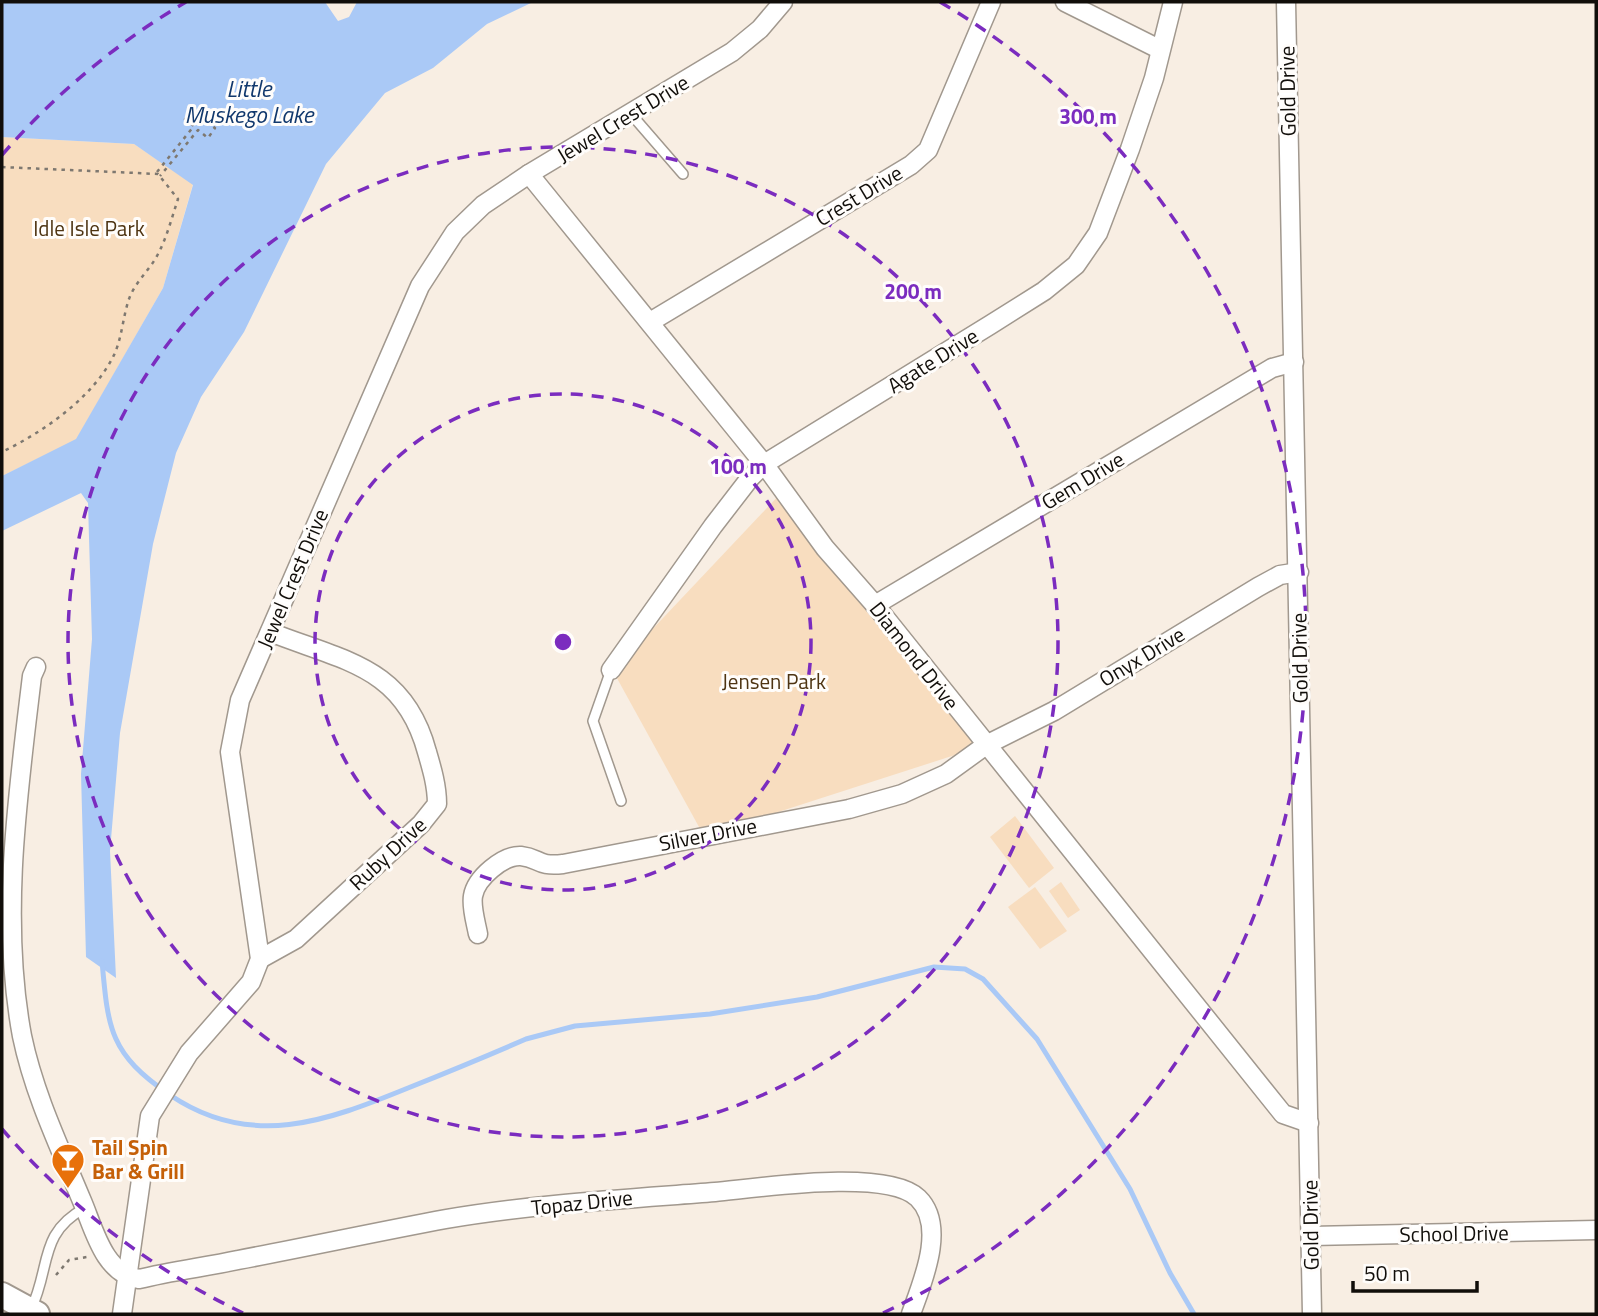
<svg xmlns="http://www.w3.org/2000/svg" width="1598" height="1316" font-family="'Titillium Web',sans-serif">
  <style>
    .green { fill: #f8ddbf }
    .water { fill: #aac9f6 }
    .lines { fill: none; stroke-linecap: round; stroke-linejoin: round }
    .stream { stroke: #aac9f6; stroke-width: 5 }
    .lane-casing { stroke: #a1988e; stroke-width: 12 }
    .street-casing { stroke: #a1988e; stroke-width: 21 }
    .secondary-casing { stroke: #a1988e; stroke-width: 28 }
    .path { stroke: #7e7870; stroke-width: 2.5; stroke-dasharray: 3.5 5; stroke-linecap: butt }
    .lane { stroke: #fff; stroke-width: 9 }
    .street { stroke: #fff; stroke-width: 18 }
    .secondary { stroke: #fff; stroke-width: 24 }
    .ring { fill: none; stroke: #7b2cbf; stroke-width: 3.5; stroke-dasharray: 12 9 }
    .labels { text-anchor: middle; stroke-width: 6; stroke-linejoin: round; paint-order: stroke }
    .street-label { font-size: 21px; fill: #110e0a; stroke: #fffdfb }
    .park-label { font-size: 21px; fill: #4e3412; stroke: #fffdfb }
    .food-label { font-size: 21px; font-weight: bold; fill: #c56008; stroke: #fffdfb; text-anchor: start }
    .water-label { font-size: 23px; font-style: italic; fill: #11386d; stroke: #fffdfb }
    .centre { fill: #7b2cbf; stroke: #fffdfb; stroke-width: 3.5 }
    .ring-label { font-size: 21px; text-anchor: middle; font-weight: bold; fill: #7b2cbf; stroke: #fffdfb; stroke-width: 6; stroke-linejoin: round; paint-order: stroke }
  </style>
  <rect width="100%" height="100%" fill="#f8eee3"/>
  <g class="green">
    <path d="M 2,137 L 134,144 L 193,184 L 163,288 L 76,440 L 2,476 Z"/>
    <path d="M 782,492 L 986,745 L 704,836 L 613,671 Z"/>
    <path d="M 1015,816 L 1054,868 L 1029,888 L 990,837 Z"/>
    <path d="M 1061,882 L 1080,910 L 1068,918 L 1049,891 Z"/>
    <path d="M 1035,887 L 1067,931 L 1040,949 L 1008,907 Z"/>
  </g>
  <path class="water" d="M 2,2 L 325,2 L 338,21 L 349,17 L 357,2 L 533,2 L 487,24 L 433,68 L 385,93 L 326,164 L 244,332 L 201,397 L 176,453 L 153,544 L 120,733 L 110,851 L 116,978 L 86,957 L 81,774 L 92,639 L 88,503 L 81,493 L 2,531 L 2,476 L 76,439 L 163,288 L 193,185 L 134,144 L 2,137 Z"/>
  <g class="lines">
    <path class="stream" d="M 102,961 C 108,1030 110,1054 170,1095 C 251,1150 327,1121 408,1088 C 448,1072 487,1056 526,1039 L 575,1026 L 710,1014 L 817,997 L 934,967 L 965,969 L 983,979 L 1037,1039 L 1130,1189 L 1170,1273 L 1194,1314"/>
    <defs>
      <g id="lane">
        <path d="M 631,114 L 683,174"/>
        <path d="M 611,670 L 593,721 L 621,801"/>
        <path d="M 31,1309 C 51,1268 38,1233 85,1208"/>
      </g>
      <g id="street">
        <path d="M 1065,2 L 1159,49"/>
        <path d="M 1286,2 L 1312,1314"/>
        <path d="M 529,174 L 764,464 L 825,548 L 875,605 L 1283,1114 L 1309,1123"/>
        <path d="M 650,322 L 911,165 L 928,150 L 991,2"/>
        <path d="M 875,605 L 1272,368 L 1294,362"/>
        <path d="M 36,667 L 32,676 C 18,793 0,918 22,1036 C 34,1094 60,1148 82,1201 C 94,1229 104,1274 139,1279 C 171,1271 205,1267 238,1260 C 307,1247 376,1232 446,1219 C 534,1204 625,1199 715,1192 C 758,1188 887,1168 918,1198 C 947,1226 922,1283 911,1314"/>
        <path d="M 611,670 L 713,526 L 750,478 L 764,464 L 990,325 L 1044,291 L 1076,265 L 1098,233 L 1130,149 L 1154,78 L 1173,2"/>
        <path d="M 478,934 C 476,923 471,907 473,896 C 476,878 503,855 521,856 C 540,858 537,867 563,864 L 849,809 L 902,794 L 946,774 L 986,745 L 1054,711 L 1258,587 L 1280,575 L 1299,572"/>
        <path d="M 260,959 L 296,939 L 421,824 L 437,804 C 437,786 432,769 427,752 C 404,666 343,661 270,632"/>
        <path d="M 1311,1236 L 1596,1230"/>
        <path d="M 122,1314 L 150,1116 L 189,1053 L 251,982 L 260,959 L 230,752 L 240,700 L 420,286 L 455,232 L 483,205 L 529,174 L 732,52 L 760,29 L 783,2"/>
      </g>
      <path id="secondary" d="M 2,1295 L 37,1314"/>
    </defs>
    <use href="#lane" class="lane-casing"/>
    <use href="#street" class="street-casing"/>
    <use href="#secondary" class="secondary-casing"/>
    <g class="path">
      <path d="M 2,167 L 158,174 L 178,199 C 172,217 167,237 158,254 C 150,270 135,282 129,299 C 123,316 122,338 114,355 C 93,398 43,432 2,452"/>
      <path d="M 157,172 L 194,126 L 184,118 L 191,110 L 215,128 L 208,138 L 198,130 L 160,176"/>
      <path d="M 56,1275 L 69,1260 L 87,1257"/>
    </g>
    <use href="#lane" class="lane"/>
    <use href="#street" class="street"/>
    <use href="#secondary" class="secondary"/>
  </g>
  <g class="ring">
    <circle cx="563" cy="642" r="248"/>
    <circle cx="563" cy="642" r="495"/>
    <path d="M243 1313A743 743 0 0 1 2 1129M2 155A743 743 0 0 1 186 2M940 2A743 743 0 0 1 883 1313"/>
  </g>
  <defs>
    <symbol id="bar-pin" viewBox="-11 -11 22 30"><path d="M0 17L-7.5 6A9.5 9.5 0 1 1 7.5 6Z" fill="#e8710a" stroke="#fffdfb"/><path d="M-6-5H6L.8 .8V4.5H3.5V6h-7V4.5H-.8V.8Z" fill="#fff"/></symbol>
  </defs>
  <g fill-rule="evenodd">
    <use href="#bar-pin" x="49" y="1141" width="38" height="52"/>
  </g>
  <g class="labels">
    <g class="street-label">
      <text transform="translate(1288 91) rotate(-91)" y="7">Gold Drive</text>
      <text transform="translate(623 119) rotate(-31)" y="7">Jewel Crest Drive</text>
      <text transform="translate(859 196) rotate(-31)" y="7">Crest Drive</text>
      <text transform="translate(933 361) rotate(-32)" y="7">Agate Drive</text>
      <text transform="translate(1083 481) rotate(-31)" y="7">Gem Drive</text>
      <text transform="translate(293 579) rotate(-67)" y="7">Jewel Crest Drive</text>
      <text transform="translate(914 656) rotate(52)" y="7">Diamond Drive</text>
      <text transform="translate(1142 657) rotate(-31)" y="7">Onyx Drive</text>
      <text transform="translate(1300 658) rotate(-91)" y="7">Gold Drive</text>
      <text transform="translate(708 835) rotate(-11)" y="7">Silver Drive</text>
      <text transform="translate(388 854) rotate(-43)" y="7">Ruby Drive</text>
      <text transform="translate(582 1203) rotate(-6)" y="7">Topaz Drive</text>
      <text transform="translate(1311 1225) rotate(-91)" y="7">Gold Drive</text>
      <text transform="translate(1454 1234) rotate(-1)" y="7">School Drive</text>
    </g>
    <g class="park-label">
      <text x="89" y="236">Idle Isle Park</text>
      <text x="774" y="689">Jensen Park</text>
    </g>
    <g class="food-label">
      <text x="92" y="1155">Tail Spin<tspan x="92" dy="24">Bar &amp; Grill</tspan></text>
    </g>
    <g class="water-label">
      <text x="249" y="97">Little<tspan x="249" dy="26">Muskego Lake</tspan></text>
    </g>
  </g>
  <circle cx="563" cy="642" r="10" class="centre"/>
  <g class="ring-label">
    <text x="1088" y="124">300 m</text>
    <text x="913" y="299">200 m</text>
    <text x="738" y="474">100 m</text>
  </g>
  <rect width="1598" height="1316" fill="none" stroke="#110e0a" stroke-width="7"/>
  <path d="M1353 1281v10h124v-10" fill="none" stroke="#110e0a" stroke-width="3.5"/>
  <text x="1364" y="1281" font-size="21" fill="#110e0a" stroke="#fffdfb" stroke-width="5" paint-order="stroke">50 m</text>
</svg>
